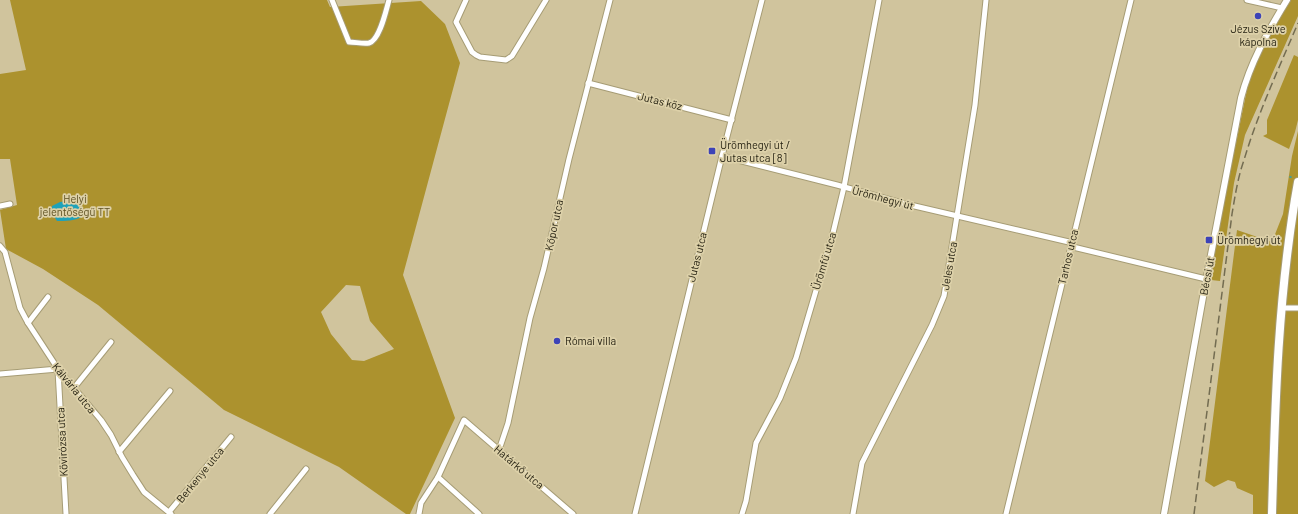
<svg xmlns="http://www.w3.org/2000/svg" width="1298" height="514" font-family="Barlow,sans-serif">
  <style>
    .green { fill: #ac922e; fill-rule: evenodd }
    .water { fill: #1fa2ba }
    .lines { fill: none; stroke-linecap: round; stroke-linejoin: round }
    .stream { stroke: #1fa2ba; stroke-width: 1.5 }
    .minor-casing { stroke: #a69c75; stroke-width: 7 }
    .tertiary-casing { stroke: #a69c75; stroke-width: 8 }
    .primary-casing { stroke: #a69c75; stroke-width: 10 }
    .minor { stroke: #fff; stroke-width: 5 }
    .tertiary { stroke: #fff; stroke-width: 6 }
    .primary { stroke: #fff; stroke-width: 8 }
    .rail { stroke: #736c51; stroke-width: 1.5; stroke-dasharray: 8 4; stroke-linecap: butt }
    .poi-dot { fill: #3d43b7; stroke: #ddd1a9; stroke-width: 1.5 }
    .labels { text-anchor: middle; stroke-width: 3.5; stroke-linejoin: round; paint-order: stroke }
    .poi-label { font-size: 11px; fill: #272313; stroke: #ddd1a9; text-anchor: start }
    .street-label { font-size: 11px; fill: #272313; stroke: #ddd1a9 }
    .park-label { font-size: 11px; fill: #5d5022; stroke: #ddd1a9 }
  </style>
  <rect width="100%" height="100%" fill="#d0c49d"/>
  <g class="green">
    <path d="M 10,0 L 327,0 L 330,7 L 421,1 L 445,24 L 460,63 L 403,275 L 455,418 L 410,514 L 406,514 L 339,467 L 224,410 L 98,305 L 43,269 L 6,249 L 0,210 L 17,205 L 10,159 L 0,159 L 0,74 L 26,70 ZM 346,285 L 360,286 L 370,321 L 394,349 L 364,361 L 352,360 L 331,334 L 321,312 Z"/>
    <path d="M 1291,0 L 1298,0 L 1298,16 L 1245,135 L 1234,183 L 1220,281 L 1211,280 L 1218,230 L 1250,75 L 1267,38 L 1269,38 L 1276,27 L 1275,25 Z"/>
    <path d="M 1294,55 L 1298,57 L 1298,120 L 1295,132 L 1289,149 L 1263,136 L 1267,134 L 1267,120 Z"/>
    <path d="M 1298,131 L 1298,514 L 1253,514 L 1253,495 L 1237,488 L 1235,482 L 1228,480 L 1214,487 L 1205,481 L 1237,230 L 1272,242 L 1283,214 L 1292,156 Z"/>
  </g>
  <path class="water" d="M 67,201 C 76,202 83,206 82,217 C 74,221 66,221 57,221 L 51,212 L 52,206 L 60,202 Z"/>
  <g class="lines">
    <path class="stream" d="M 1290,177 L 1291,177"/>
    <defs>
      <g id="minor">
        <path d="M 332,0 L 349,42 C 355,42 363,44 369,43 C 380,40 386,10 389,0"/>
        <path d="M 466,0 L 456,22 L 472,52 L 476,55 L 480,57 L 506,60 L 512,56 L 546,0"/>
        <path d="M 1247,0 L 1282,8"/>
        <path d="M 588,83 L 732,120"/>
        <path d="M 722,156 L 837,185 L 906,204 L 1069,242 L 1073,247 L 1206,279"/>
        <path d="M 0,206 L 10,204"/>
        <path d="M 0,246 L 5,252 L 20,308 L 28,323 L 58,369 L 101,420 L 111,435 L 122,457 L 133,475 L 144,492 L 171,514"/>
        <path d="M 1281,308 L 1298,308"/>
        <path d="M 28,323 L 48,297"/>
        <path d="M 58,370 L 66,514"/>
        <path d="M 0,374 L 58,369"/>
        <path d="M 73,389 L 111,342"/>
        <path d="M 499,450 L 508,423 L 530,318 L 544,268 L 569,159 L 610,0"/>
        <path d="M 119,452 L 170,391"/>
        <path d="M 438,477 L 479,514"/>
        <path d="M 169,512 L 231,437"/>
        <path d="M 270,514 L 306,469"/>
        <path d="M 419,514 L 421,503 L 438,477 L 464,420 L 573,514"/>
        <path d="M 635,514 L 722,156 L 762,0"/>
        <path d="M 742,514 L 746,501 L 756,443 L 780,398 L 796,358 L 833,233 L 844,187 L 879,0"/>
        <path d="M 853,514 L 862,463 L 932,325 L 944,296 L 975,105 L 986,0"/>
        <path d="M 1006,514 L 1131,0"/>
      </g>
      <path id="tertiary" d="M 1164,514 L 1205,286 L 1241,98 C 1250,63 1268,31 1287,0"/>
      <path id="primary" d="M 1272,514 C 1275,403 1278,292 1298,182"/>
    </defs>
    <use href="#minor" class="minor-casing"/>
    <use href="#tertiary" class="tertiary-casing"/>
    <use href="#primary" class="primary-casing"/>
    <use href="#minor" class="minor"/>
    <use href="#tertiary" class="tertiary"/>
    <use href="#primary" class="primary"/>
    <path class="rail" d="M 1194,514 L 1232,214 C 1235,196 1238,177 1244,160 C 1258,113 1279,68 1298,23"/>
  </g>
  <g class="poi-dot">
    <circle cx="1258" cy="16" r="4"/>
    <rect x="708" y="147" width="8" height="8" rx="2"/>
    <rect x="1205" y="236" width="8" height="8" rx="2"/>
    <circle cx="557" cy="341" r="4"/>
  </g>
  <g class="labels">
    <g class="poi-label">
      <text x="1258" y="33" text-anchor="middle">Jézus Szíve<tspan x="1258" dy="13">kápolna</tspan></text>
      <text x="720" y="149">Ürömhegyi út /<tspan x="720" dy="13">Jutas utca [8]</tspan></text>
      <text x="1217" y="244">Ürömhegyi út</text>
      <text x="565" y="345">Római villa</text>
    </g>
    <g class="street-label">
      <text transform="translate(660 101) rotate(14)" y="4">Jutas köz</text>
      <text transform="translate(883 198) rotate(15)" y="4">Ürömhegyi út</text>
      <text transform="translate(554 225) rotate(-78)" y="4">Kőpor utca</text>
      <text transform="translate(697 257) rotate(-76)" y="4">Jutas utca</text>
      <text transform="translate(1068 257) rotate(-77)" y="4">Tarhos utca</text>
      <text transform="translate(824 261) rotate(-73)" y="4">Ürömfű utca</text>
      <text transform="translate(949 266) rotate(-80)" y="4">Jeles utca</text>
      <text transform="translate(1207 276) rotate(-79)" y="4">Bécsi út</text>
      <text transform="translate(74 388) rotate(51)" y="4">Kálvária utca</text>
      <text transform="translate(62 442) rotate(-93)" y="4">Kövirózsa utca</text>
      <text transform="translate(519 467) rotate(40)" y="4">Határkő utca</text>
      <text transform="translate(200 475) rotate(-51)" y="4">Berkenye utca</text>
    </g>
    <g class="park-label">
      <text x="75" y="203">Helyi<tspan x="75" dy="13">jelentőségű TT</tspan></text>
    </g>
  </g>
</svg>
